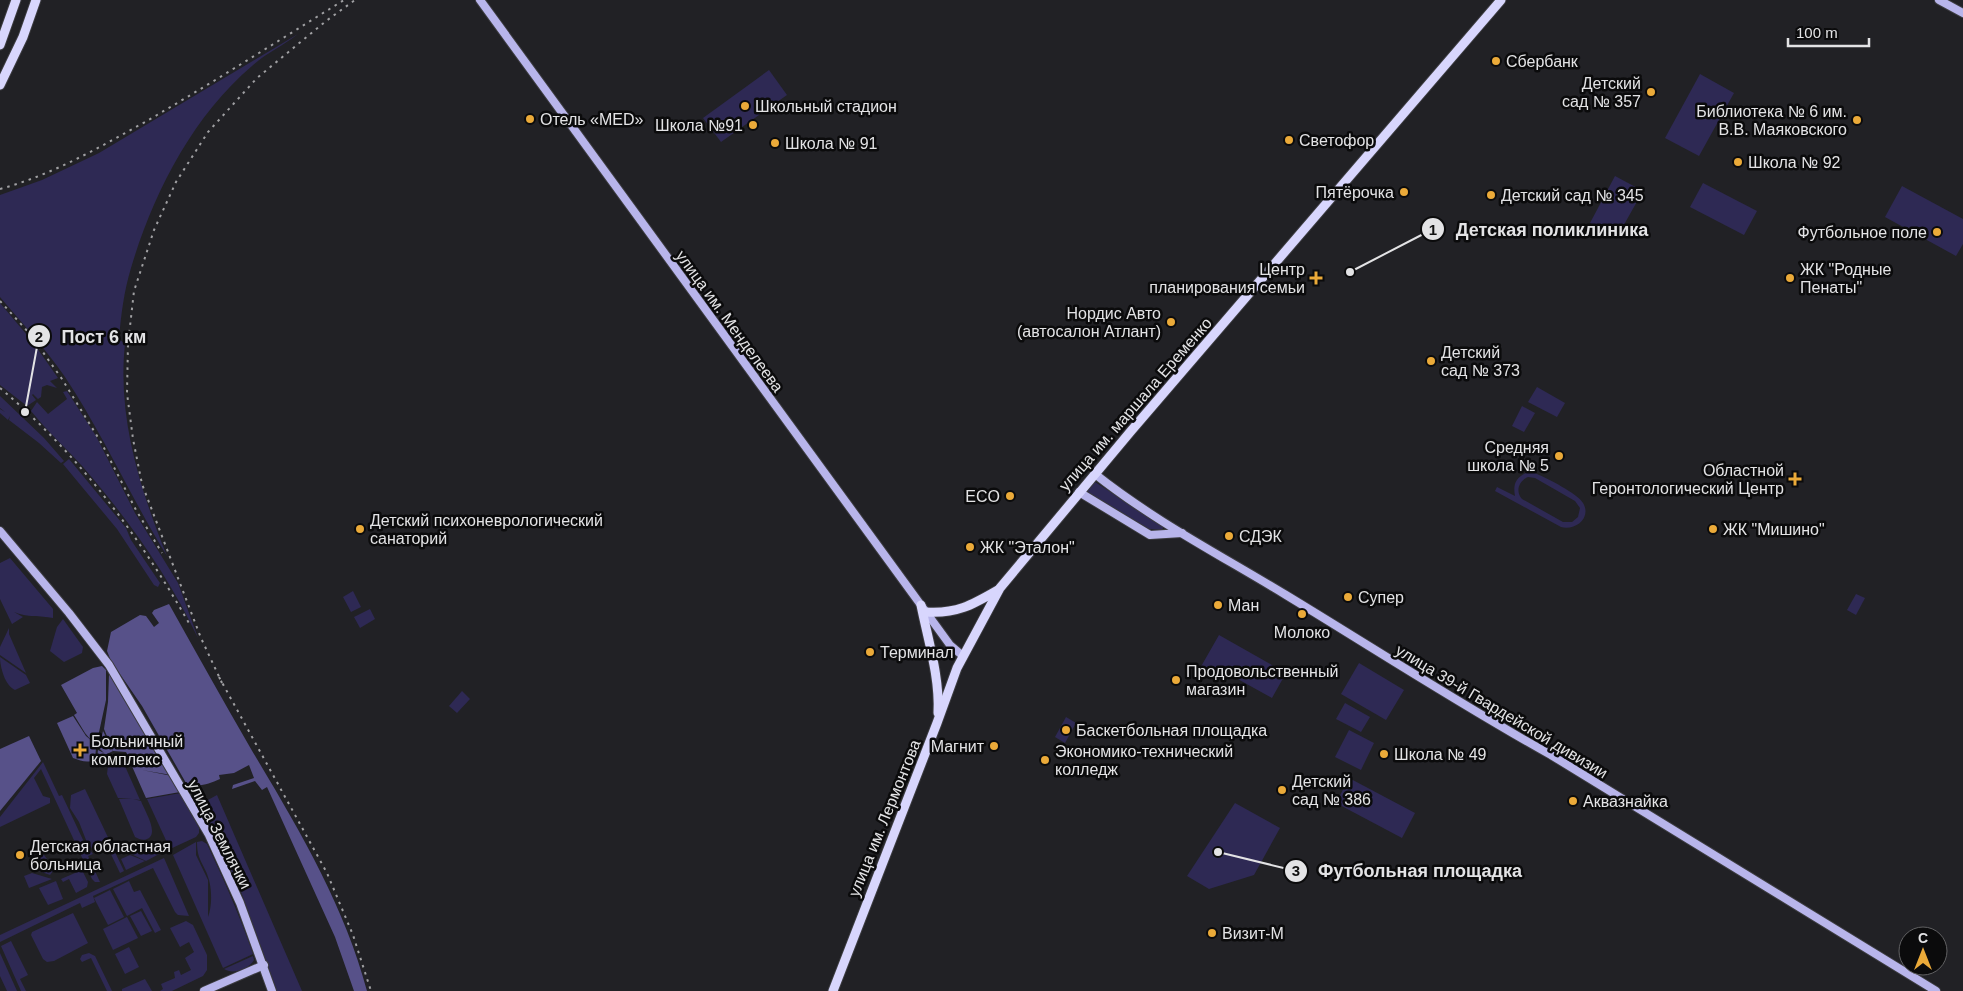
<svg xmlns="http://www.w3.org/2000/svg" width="1963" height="991" font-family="Arial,sans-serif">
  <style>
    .green { fill: #2e2954; fill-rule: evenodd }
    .forest { fill: #575189 }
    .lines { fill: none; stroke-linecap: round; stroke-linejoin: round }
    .major-casing { stroke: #3c3c40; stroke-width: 10 }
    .highway-casing { stroke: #3c3c40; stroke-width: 11 }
    .major { stroke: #b8b5eb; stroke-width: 8 }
    .highway { stroke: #d8d6fd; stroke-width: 9 }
    .rail { stroke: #a0a0a3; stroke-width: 2; stroke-dasharray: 2.5 5; stroke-linecap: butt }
    .poi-dot { fill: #ebaa39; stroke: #0b0b0c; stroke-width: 2 }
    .labels { text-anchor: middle; stroke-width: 5; stroke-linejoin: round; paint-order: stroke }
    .poi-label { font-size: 16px; fill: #e3e3e5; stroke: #0b0b0c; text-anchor: start }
    .street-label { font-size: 16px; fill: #e3e3e5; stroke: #0b0b0c }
    .leader { fill: none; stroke: #e3e3e5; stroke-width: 2 }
    .callout-dot { fill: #e3e3e5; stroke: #0b0b0c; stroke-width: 2 }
    .mark-label { font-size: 15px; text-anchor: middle; font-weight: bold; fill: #111 }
    .callout-label { font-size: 18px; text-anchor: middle; font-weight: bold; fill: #e3e3e5; stroke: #0b0b0c; stroke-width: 5; stroke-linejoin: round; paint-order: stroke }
  </style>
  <rect width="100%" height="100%" fill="#212125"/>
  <g class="green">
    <path d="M 298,34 C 283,46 266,53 252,66 C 192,117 153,194 131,268 C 124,291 121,315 119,339 L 125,344 C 117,417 140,489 167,556 C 131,498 103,434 65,377 C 45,348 22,323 0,297 L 0,195 L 42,180 L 99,153 Z"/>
    <path d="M 769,70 L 787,95 L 721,142 L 703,118 Z"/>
    <path d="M 1700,74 L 1734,93 L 1699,156 L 1665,138 Z"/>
    <path d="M 1615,176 L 1643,191 L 1617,237 L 1590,223 Z"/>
    <path d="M 1703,183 L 1757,211 L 1744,235 L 1690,207 Z"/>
    <path d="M 1902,186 L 1963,219 L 1963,244 L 1956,256 L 1885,217 Z"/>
    <path d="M 0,303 L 32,341 L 58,378 L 50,381 L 57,388 L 47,385 L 42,387 L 41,397 L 38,399 L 33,394 L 32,395 L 36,400 L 27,406 L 0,385 Z"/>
    <path d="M 1537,387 L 1565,403 L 1557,417 L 1528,402 Z"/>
    <path d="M 67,391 L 96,436 L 135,513 L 178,583 L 198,638 C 168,575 128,519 83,467 C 66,448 47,431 31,411 L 37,402 L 48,414 L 67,399 L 63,392 Z"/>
    <path d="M 0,396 L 44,438 L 64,461 L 61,463 L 39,443 L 9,420 L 10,416 L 8,420 L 0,413 L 0,409 L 5,412 L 0,408 Z"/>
    <path d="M 1522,406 L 1535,413 L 1524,432 L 1512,426 Z"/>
    <path d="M 69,459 L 126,528 L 131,540 L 160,583 L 158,587 L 154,585 L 117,529 L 63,464 Z"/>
    <path d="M 1526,473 C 1530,472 1533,472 1537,474 C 1547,478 1578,494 1583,503 C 1592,518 1575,531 1561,527 L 1495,491 L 1497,487 L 1515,496 C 1513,485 1515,478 1526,473 ZM 1528,477 L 1535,478 L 1575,501 L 1580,508 L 1578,517 L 1572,522 L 1563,522 L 1522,499 C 1515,491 1519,481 1528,477 Z"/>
    <path d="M 1095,482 L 1164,526 L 1162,530 L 1149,529 L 1086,491 Z"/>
    <path d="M 10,558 L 53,609 L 53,618 C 40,615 27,618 14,612 L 23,617 L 12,624 L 0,599 L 0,563 Z"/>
    <path d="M 353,591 L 361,607 L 351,612 L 343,597 Z"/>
    <path d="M 1856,594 L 1865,598 L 1856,615 L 1847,610 Z"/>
    <path d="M 370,609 L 375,619 L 360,628 L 354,617 Z"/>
    <path d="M 63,619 L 83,647 L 82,653 L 64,662 L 50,651 L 57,627 Z"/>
    <path d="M 9,628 L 9,634 L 26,673 L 0,655 L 0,647 Z"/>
    <path d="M 1219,635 L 1286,673 L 1272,698 L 1216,667 L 1210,677 L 1199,670 Z"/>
    <path d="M 0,657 L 26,675 L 30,683 L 15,690 C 5,686 0,667 0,657 Z"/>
    <path d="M 1359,663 L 1404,690 L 1386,720 L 1341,694 Z"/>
    <path d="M 462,691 L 470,699 L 457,713 L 449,706 Z"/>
    <path d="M 1345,703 L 1370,717 L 1361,732 L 1336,719 Z"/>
    <path d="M 1066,717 L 1076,723 L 1065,743 L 1055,737 Z"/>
    <path d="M 1349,730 L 1374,743 L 1361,770 L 1335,757 Z"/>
    <path d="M 117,761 L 124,764 L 140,800 L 133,799 L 141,801 C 144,810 160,834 147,839 C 143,841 139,839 135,837 L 119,799 L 132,799 L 118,798 L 107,774 L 108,766 L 112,762 Z"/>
    <path d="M 43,762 L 59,796 L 62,795 L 84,842 L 93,854 L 88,856 L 100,882 L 95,882 L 92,879 L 41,769 L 34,778 L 43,796 L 50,798 L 50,803 L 0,827 L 0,817 Z"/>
    <path d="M 1349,778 L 1415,813 L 1402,838 L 1336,803 Z"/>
    <path d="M 85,789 L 124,871 L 120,873 L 108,848 L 95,853 L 86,840 L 79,822 L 70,808 L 71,795 Z"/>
    <path d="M 181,793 L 199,828 L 199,833 L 196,837 L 170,849 L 147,799 Z"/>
    <path d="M 217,795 L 302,991 L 277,991 L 240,889 L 202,812 L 206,801 Z"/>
    <path d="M 1235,803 L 1280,828 L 1254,875 L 1209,889 L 1187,876 Z"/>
    <path d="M 202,841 L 207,844 C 224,880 240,916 253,954 L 223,968 L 173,855 L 196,842 L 196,855 L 208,880 L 208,917 C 212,907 212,891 209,880 C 205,864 197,862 197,842 Z"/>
    <path d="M 146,848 L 157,849 L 161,853 L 146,861 L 131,854 Z"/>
    <path d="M 44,855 L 47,859 L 34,865 L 35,867 L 48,861 L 53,871 L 50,875 L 33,869 L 29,862 Z"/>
    <path d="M 130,855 L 145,861 L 126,870 L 121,859 Z"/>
    <path d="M 164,858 L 189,916 L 178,915 L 175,912 L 153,868 L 93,896 L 95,902 L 82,908 L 80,903 L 0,942 L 0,935 Z"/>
    <path d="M 82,870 L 88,882 L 87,887 L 76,893 L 69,879 L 63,882 L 61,879 Z"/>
    <path d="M 32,873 L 52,879 L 29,888 L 24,876 Z"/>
    <path d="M 56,881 L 63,899 L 48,905 L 39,888 Z"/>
    <path d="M 129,881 L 134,892 L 140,890 L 161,930 L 155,933 L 142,908 L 127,916 L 113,889 Z"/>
    <path d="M 110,890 L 124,917 L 108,925 L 94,898 Z"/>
    <path d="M 141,911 L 152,931 L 141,936 L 130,916 Z"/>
    <path d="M 73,913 L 88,943 L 54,961 L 47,962 L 43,959 L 31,935 L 32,932 Z"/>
    <path d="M 127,917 L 138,938 L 113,950 L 103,929 Z"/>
    <path d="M 186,921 L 193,925 L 207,955 L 207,970 L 203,976 L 172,991 L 160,991 L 163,989 L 161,984 L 175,978 L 174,972 L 179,970 L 181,975 L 191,970 L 185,958 L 194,952 L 189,942 L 180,947 L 170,928 Z"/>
    <path d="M 11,941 L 28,975 L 20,979 L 26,991 L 21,991 L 1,946 Z"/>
    <path d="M 129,947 L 139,967 L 125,974 L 115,954 Z"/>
    <path d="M 0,953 L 17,991 L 7,991 L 0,976 Z"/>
    <path d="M 89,953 L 95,956 L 112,991 L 107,991 L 91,958 L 82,962 L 80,959 L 82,955 Z"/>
    <path d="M 253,956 L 254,960 C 249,969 233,975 224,969 Z"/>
    <path d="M 145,979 L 152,991 L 122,991 L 122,989 Z"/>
  </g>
  <g class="forest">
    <path d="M 169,604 C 196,652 223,701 251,749 C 297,826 344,904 367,991 L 354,991 L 335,937 L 267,787 L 262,790 L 255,781 L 232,789 L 233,785 L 254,778 L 249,765 L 234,773 L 219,775 L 220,779 C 208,784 199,788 186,783 L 142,706 L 111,661 L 107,651 L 111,632 L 140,615 L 146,616 L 154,627 L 159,623 L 152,613 L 154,610 Z"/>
    <path d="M 102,666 L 106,670 L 106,700 L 96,746 L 85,733 L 74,715 L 77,713 L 61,685 L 93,668 Z"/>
    <path d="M 109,674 L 155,745 L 171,775 L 142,770 L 172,776 L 180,792 L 146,798 L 131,764 L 139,768 L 131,762 L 126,752 L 113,751 L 104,729 L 108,702 Z"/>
    <path d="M 73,716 L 86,736 L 93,742 L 96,748 L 95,760 C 87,763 81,761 73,758 L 57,723 Z"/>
    <path d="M 103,731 L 113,751 L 97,759 L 98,750 L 104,753 L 99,748 Z"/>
    <path d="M 29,736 L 41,761 L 0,811 L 0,749 Z"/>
  </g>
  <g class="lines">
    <defs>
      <g id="major">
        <path d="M 480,0 L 926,612 L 950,645 L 963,656"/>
        <path d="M 1939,0 L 1963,13"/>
        <path d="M 1095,474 C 1154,521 1222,556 1286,595 C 1375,649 1461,705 1551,755 L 1936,991"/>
        <path d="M 1079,492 L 1150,535 L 1182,533"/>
        <path d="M 0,531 L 69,613 L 109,665 L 209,835 L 240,903 L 272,991"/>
        <path d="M 204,991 L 264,965"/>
      </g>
      <g id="highway">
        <path d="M 0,45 L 16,0"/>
        <path d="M 0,85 L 23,37 L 36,0"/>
        <path d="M 921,605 C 928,640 940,678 938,713"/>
        <path d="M 926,612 C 957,614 972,605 998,590"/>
        <path d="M 833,991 L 937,723 L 957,668 L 1000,588 L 1131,431 L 1501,0"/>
      </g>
    </defs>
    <use href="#major" class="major-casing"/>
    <use href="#highway" class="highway-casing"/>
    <use href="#major" class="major"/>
    <use href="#highway" class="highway"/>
    <g class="rail">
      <path d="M 0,189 C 52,175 98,148 145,122 C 212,83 278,41 344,0"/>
      <path d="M 0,301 L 30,334 L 62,379 L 102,444 L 136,510 L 162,553"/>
      <path d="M 0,388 C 79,455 139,535 190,625"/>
      <path d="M 219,677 L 327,873 L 353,935 L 371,991"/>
      <path d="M 222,683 L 201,638 L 142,484 L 133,439 L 127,393 L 128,344 L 134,291 L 154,230 L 176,182 L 208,132 L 257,78 L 326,21 L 355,0"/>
    </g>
  </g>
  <g class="poi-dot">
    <circle cx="1496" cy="61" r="5"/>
    <circle cx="1651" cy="92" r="5"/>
    <circle cx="745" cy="106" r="5"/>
    <circle cx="530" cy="119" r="5"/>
    <circle cx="1857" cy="120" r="5"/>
    <circle cx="753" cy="125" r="5"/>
    <circle cx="1289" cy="140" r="5"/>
    <circle cx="775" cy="143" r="5"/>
    <circle cx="1738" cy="162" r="5"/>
    <circle cx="1404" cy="192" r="5"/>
    <circle cx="1491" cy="195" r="5"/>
    <circle cx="1937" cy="232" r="5"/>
    <path d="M1313.5 270.5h5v5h5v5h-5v5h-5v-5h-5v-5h5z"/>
    <circle cx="1790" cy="278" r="5"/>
    <circle cx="1171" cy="322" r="5"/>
    <circle cx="1431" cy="361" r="5"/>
    <circle cx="1559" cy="456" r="5"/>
    <path d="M1792.5 471.5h5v5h5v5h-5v5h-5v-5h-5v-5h5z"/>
    <circle cx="1010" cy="496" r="5"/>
    <circle cx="360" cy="529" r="5"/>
    <circle cx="1713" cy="529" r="5"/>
    <circle cx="1229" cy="536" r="5"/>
    <circle cx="970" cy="547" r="5"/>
    <circle cx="1348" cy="597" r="5"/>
    <circle cx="1218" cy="605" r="5"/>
    <circle cx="1302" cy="614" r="5"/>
    <circle cx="870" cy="652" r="5"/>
    <circle cx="1176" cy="680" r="5"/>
    <circle cx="1066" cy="730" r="5"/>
    <circle cx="994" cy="746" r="5"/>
    <path d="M77.5 742.5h5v5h5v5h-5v5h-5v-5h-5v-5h5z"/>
    <circle cx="1384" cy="754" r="5"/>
    <circle cx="1045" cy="760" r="5"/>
    <circle cx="1282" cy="790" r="5"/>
    <circle cx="1573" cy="801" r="5"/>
    <circle cx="20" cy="855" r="5"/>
    <circle cx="1212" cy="933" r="5"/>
  </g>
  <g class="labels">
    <g class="poi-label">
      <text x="1506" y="67">Сбербанк</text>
      <text x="1641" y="89" text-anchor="end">Детский<tspan x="1641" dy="18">сад № 357</tspan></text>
      <text x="755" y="112">Школьный стадион</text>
      <text x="1847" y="117" text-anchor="end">Библиотека № 6 им.<tspan x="1847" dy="18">В.В. Маяковского</tspan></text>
      <text x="540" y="125">Отель «MED»</text>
      <text x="743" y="131" text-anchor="end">Школа №91</text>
      <text x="1299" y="146">Светофор</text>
      <text x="785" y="149">Школа № 91</text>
      <text x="1748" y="168">Школа № 92</text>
      <text x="1394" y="198" text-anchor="end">Пятёрочка</text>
      <text x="1501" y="201">Детский сад № 345</text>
      <text x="1927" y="238" text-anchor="end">Футбольное поле</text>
      <text x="1305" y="275" text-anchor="end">Центр<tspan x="1305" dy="18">планирования семьи</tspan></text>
      <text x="1800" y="275">ЖК "Родные<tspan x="1800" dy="18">Пенаты"</tspan></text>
      <text x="1161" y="319" text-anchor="end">Нордис Авто<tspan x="1161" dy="18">(автосалон Атлант)</tspan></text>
      <text x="1441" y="358">Детский<tspan x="1441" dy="18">сад № 373</tspan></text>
      <text x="1549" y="453" text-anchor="end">Средняя<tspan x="1549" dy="18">школа № 5</tspan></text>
      <text x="1784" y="476" text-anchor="end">Областной<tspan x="1784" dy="18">Геронтологический Центр</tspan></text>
      <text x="1000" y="502" text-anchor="end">ECO</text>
      <text x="370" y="526">Детский психоневрологический<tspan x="370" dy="18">санаторий</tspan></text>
      <text x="1723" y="535">ЖК "Мишино"</text>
      <text x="1239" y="542">СДЭК</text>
      <text x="980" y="553">ЖК "Эталон"</text>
      <text x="1358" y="603">Супер</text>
      <text x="1228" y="611">Ман</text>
      <text x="1302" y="638" text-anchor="middle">Молоко</text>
      <text x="880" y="658">Терминал</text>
      <text x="1186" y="677">Продовольственный<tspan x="1186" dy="18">магазин</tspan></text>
      <text x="1076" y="736">Баскетбольная площадка</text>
      <text x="91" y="747">Больничный<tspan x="91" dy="18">комплекс</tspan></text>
      <text x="984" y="752" text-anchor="end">Магнит</text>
      <text x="1055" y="757">Экономико-технический<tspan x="1055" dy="18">колледж</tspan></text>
      <text x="1394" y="760">Школа № 49</text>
      <text x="1292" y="787">Детский<tspan x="1292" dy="18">сад № 386</tspan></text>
      <text x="1583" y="807">Аквазнайка</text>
      <text x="30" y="852">Детская областная<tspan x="30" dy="18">больница</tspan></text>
      <text x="1222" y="939">Визит-М</text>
    </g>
    <g class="street-label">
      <text transform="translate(730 321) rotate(54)" y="6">улица им. Менделеева</text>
      <text transform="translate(1135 404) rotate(-49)" y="6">улица им. маршала Еременко</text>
      <text transform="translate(1502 711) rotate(31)" y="6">улица 39-й Гвардейской дивизии</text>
      <text transform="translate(884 818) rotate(-68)" y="6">улица им. Лермонтова</text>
      <text transform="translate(220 834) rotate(63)" y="6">улица Землячки</text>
    </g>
  </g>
  <path class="leader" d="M1350 272L1433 229M25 412L39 336M1218 852L1296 871"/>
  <g class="callout-dot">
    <circle cx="1350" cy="272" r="5"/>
    <circle cx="25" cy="412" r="5"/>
    <circle cx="1218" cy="852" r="5"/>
    <circle cx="1433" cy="229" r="12"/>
    <circle cx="39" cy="336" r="12"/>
    <circle cx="1296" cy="871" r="12"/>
  </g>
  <g class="mark-label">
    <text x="1433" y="235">1</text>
    <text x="39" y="342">2</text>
    <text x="1296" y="876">3</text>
  </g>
  <g class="callout-label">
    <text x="1552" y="236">Детская поликлиника</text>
    <text x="104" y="343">Пост 6 км</text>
    <text x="1420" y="877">Футбольная площадка</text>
  </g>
  <g transform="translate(1923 951)"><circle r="24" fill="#0b0b0c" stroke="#616163"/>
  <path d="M0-4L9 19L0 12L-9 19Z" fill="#ebaa39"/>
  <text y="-8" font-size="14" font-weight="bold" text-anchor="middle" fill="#e3e3e5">С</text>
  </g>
  <path d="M1788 38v8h81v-8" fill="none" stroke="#e3e3e5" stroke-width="2.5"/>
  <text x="1796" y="38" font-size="15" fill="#e3e3e5" stroke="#0b0b0c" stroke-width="4" paint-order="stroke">100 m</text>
</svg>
